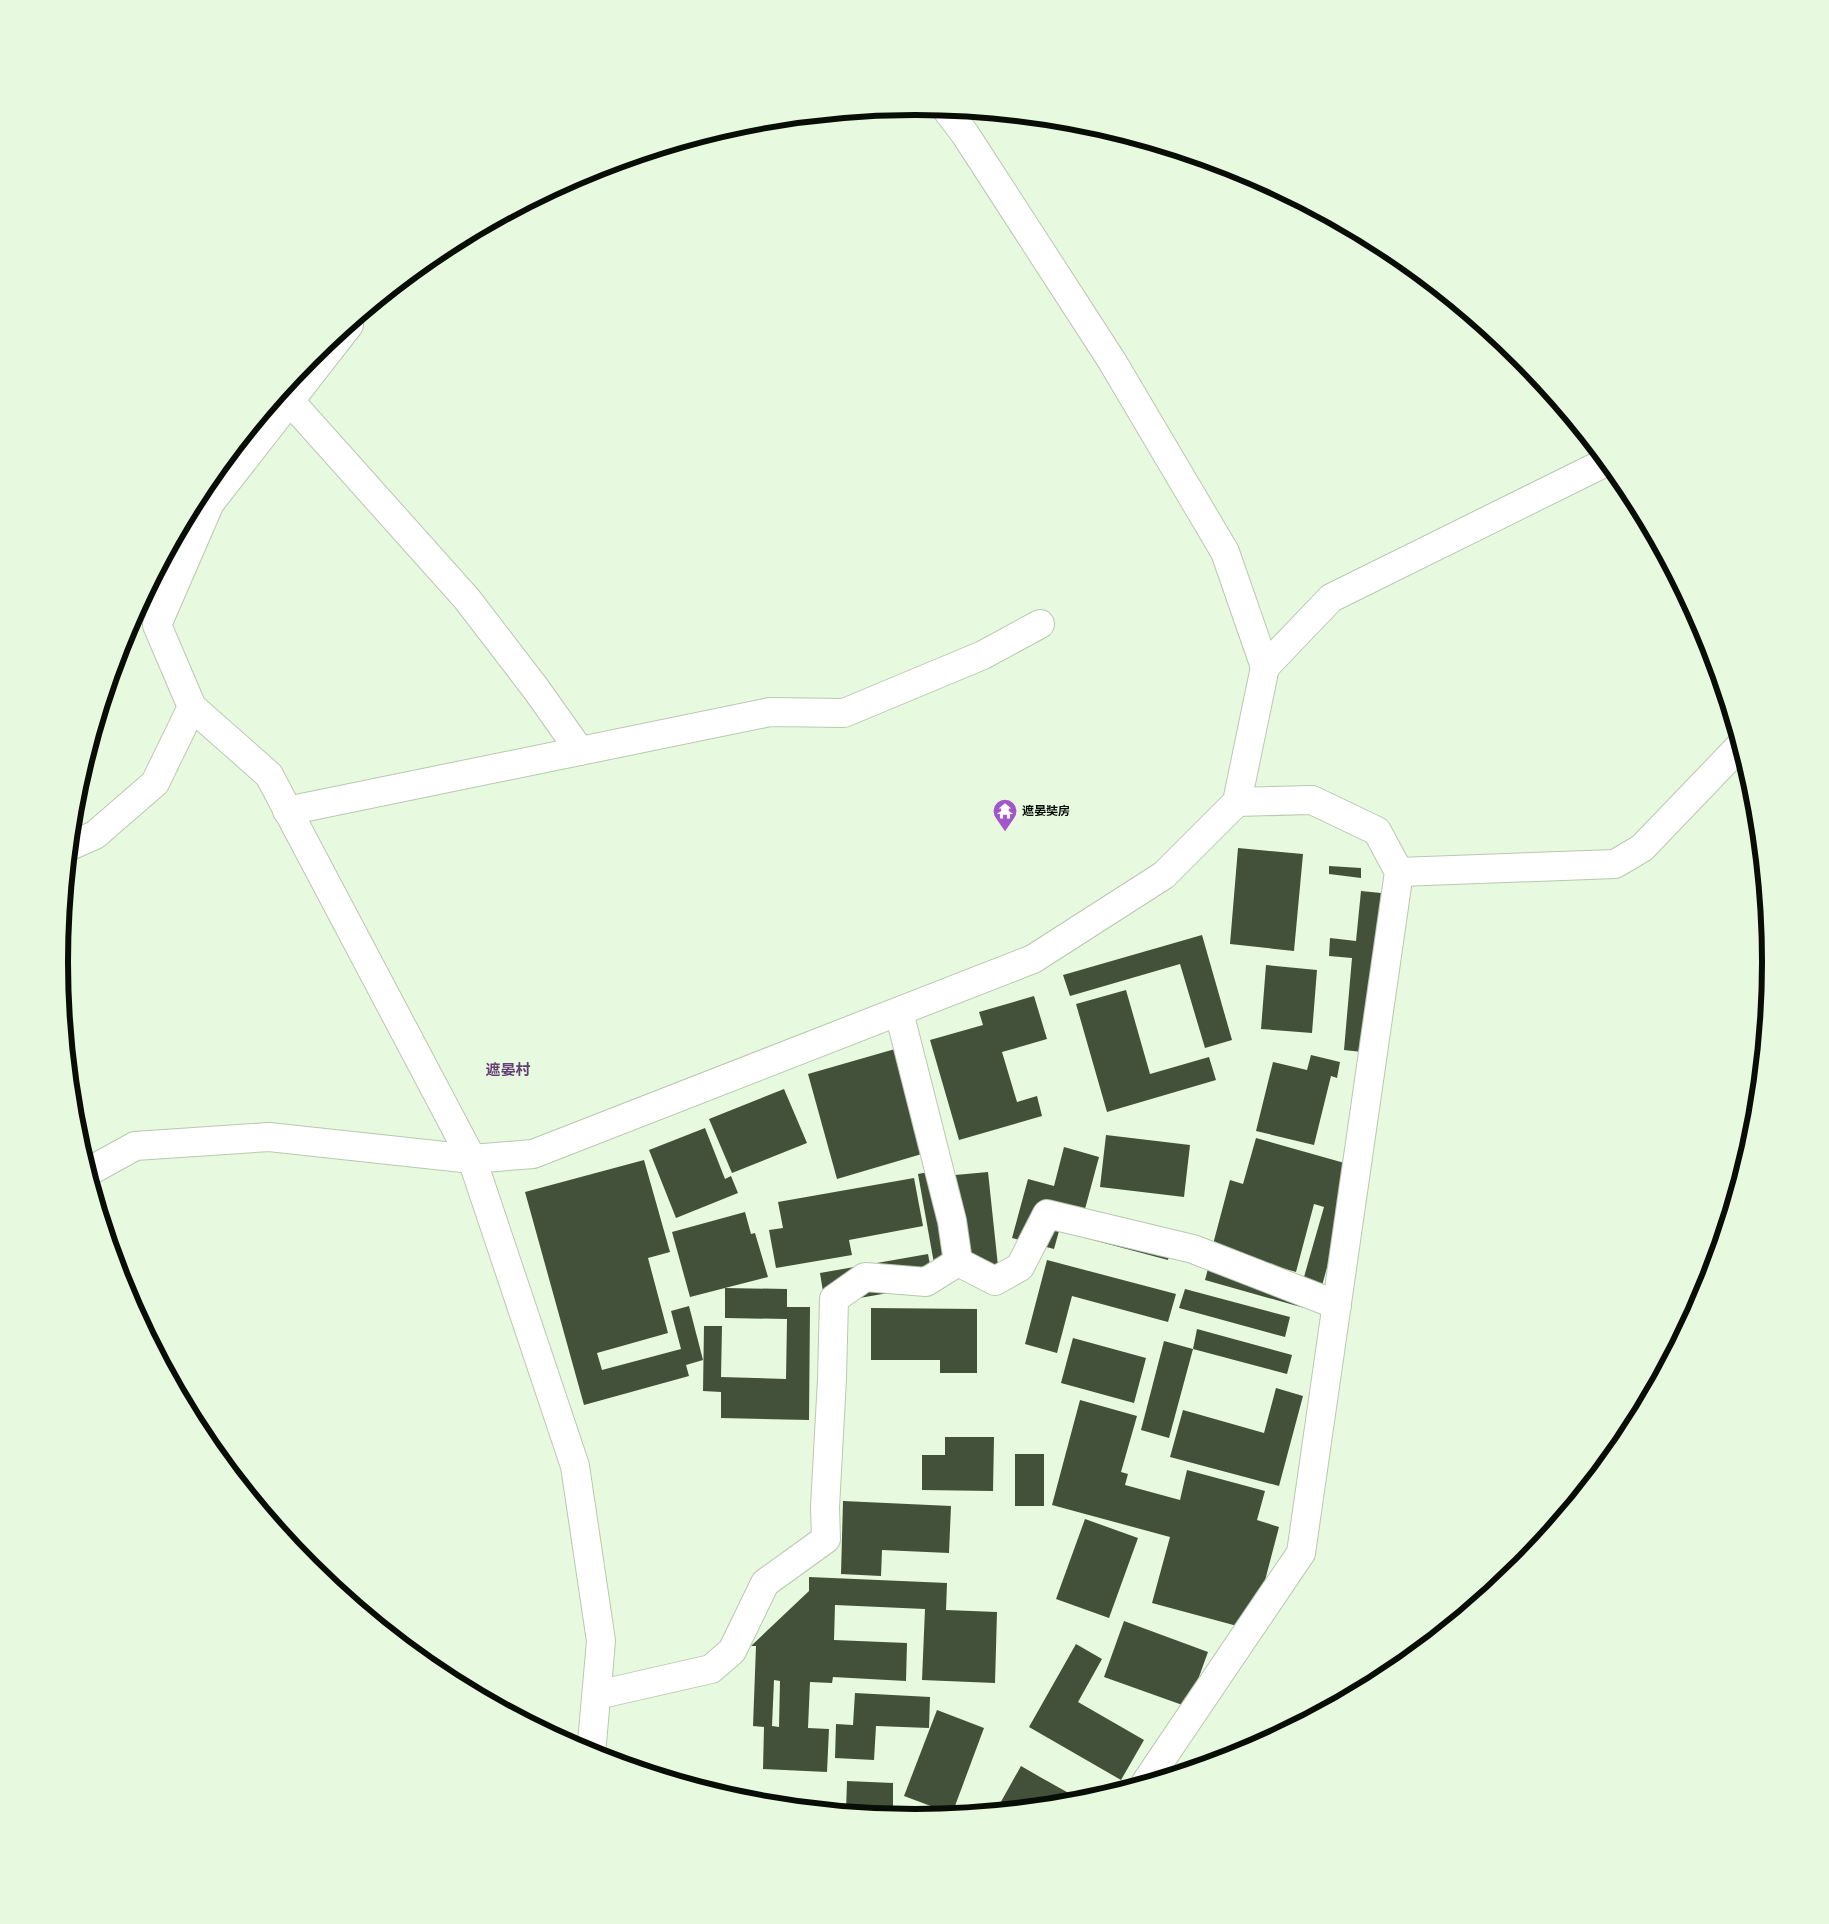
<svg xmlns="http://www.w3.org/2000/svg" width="1829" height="1924" font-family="Barlow,'Noto Sans SC',sans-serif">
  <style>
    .building { fill: #43513b; fill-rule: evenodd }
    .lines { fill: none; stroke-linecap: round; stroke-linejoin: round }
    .minor-casing { stroke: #b8c9af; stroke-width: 30 }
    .minor { stroke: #fff; stroke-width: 28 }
    .labels { text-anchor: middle; stroke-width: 5; stroke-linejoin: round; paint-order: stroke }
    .poi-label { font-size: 12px; font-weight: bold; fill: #080e06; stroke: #e7f9de; text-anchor: start }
    .quarter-label { font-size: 15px; font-weight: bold; fill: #633e77; stroke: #e7f9de }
    .rim { fill: none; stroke: #080e06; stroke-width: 6 }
  </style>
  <rect width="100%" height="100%" fill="#e7f9de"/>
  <g class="building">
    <path d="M 1238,848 L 1303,854 L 1294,951 L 1230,944 Z"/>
    <path d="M 1329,866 L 1361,868 L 1361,878 L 1329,874 Z"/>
    <path d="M 1361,891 L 1381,893 L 1371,1053 L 1344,1050 L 1352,958 L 1329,956 L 1330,938 L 1356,941 Z"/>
    <path d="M 1202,935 L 1232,1040 L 1205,1048 L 1180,964 L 1070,996 L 1063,975 Z"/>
    <path d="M 1266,965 L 1317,970 L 1312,1033 L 1261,1029 Z"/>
    <path d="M 1126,990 L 1150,1074 L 1209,1057 L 1216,1080 L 1107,1112 L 1076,1004 Z"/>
    <path d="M 1034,996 L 1047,1039 L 1002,1052 L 1017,1102 L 1037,1096 L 1042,1116 L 959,1140 L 930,1040 L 983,1025 L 979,1012 Z"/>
    <path d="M 902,1047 L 932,1151 L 837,1179 L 808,1074 Z"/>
    <path d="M 1311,1055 L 1340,1062 L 1337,1078 L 1331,1076 L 1314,1145 L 1256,1131 L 1273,1062 L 1307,1070 Z"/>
    <path d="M 784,1089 L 807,1143 L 732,1173 L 709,1119 Z"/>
    <path d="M 705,1128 L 725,1179 L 731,1176 L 738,1193 L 676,1218 L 649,1150 Z"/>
    <path d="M 1106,1135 L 1190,1145 L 1184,1197 L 1100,1187 Z"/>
    <path d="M 1256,1138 L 1355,1166 L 1315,1311 L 1205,1280 L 1209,1265 L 1300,1291 L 1324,1207 L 1314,1204 L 1296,1272 L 1212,1248 L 1230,1180 L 1243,1184 Z"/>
    <path d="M 1064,1147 L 1099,1157 L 1081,1224 L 1171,1248 L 1168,1260 L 1059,1231 L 1054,1249 L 1012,1238 L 1028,1179 L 1054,1186 Z"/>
    <path d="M 644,1160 L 670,1252 L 648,1258 L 668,1333 L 597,1353 L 602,1370 L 681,1349 L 671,1311 L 689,1306 L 703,1360 L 686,1365 L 689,1376 L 584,1405 L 525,1192 Z"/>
    <path d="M 939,1170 L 957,1265 L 935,1269 L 918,1174 Z"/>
    <path d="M 988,1172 L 998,1266 L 965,1269 L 955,1175 Z"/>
    <path d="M 914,1178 L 923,1226 L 849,1240 L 852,1255 L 776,1268 L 769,1230 L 783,1228 L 778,1202 Z"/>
    <path d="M 745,1212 L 751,1234 L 755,1233 L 768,1277 L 725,1288 L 787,1289 L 787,1307 L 810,1307 L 809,1420 L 721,1418 L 721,1392 L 703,1391 L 704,1326 L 722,1326 L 721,1377 L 786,1379 L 787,1319 L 725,1318 L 725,1288 L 690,1297 L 672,1232 Z"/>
    <path d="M 928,1254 L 934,1285 L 825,1304 L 820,1273 Z"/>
    <path d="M 1047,1260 L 1176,1294 L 1168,1322 L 1072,1296 L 1057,1353 L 1025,1344 Z"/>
    <path d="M 1185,1289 L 1290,1317 L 1285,1337 L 1179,1308 Z"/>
    <path d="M 871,1308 L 977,1309 L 977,1373 L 940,1373 L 940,1360 L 871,1360 Z"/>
    <path d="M 1197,1329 L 1292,1355 L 1287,1374 L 1193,1349 Z"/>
    <path d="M 1073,1338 L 1146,1358 L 1134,1403 L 1061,1383 Z"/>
    <path d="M 1164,1341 L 1193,1349 L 1169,1438 L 1141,1430 Z"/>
    <path d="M 1276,1388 L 1303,1396 L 1279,1486 L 1170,1457 L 1183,1410 L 1264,1433 Z"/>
    <path d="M 1080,1400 L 1137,1416 L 1121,1472 L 1128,1474 L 1125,1485 L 1180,1500 L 1187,1470 L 1265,1491 L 1257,1520 L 1279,1527 L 1252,1630 L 1152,1603 L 1170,1537 L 1052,1505 Z"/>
    <path d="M 945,1437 L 994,1437 L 993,1491 L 922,1490 L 922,1455 L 945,1455 Z"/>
    <rect x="1015" y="1454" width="29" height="52"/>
    <path d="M 843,1501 L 951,1506 L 949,1553 L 882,1550 L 881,1576 L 841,1574 Z"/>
    <path d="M 1085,1519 L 1138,1538 L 1109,1618 L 1056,1599 Z"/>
    <path d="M 809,1577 L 947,1583 L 946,1610 L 997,1612 L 995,1683 L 922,1680 L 925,1609 L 835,1605 L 834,1640 L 907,1643 L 906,1681 L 833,1677 L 832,1683 L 810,1682 L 808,1728 L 829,1729 L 827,1772 L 763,1769 L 764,1727 L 753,1726 L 756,1646 L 751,1646 L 809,1591 ZM 774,1680 L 780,1681 L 779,1727 L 772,1726 Z"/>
    <path d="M 1124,1621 L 1208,1652 L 1188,1707 L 1104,1677 Z"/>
    <path d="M 1076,1644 L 1102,1659 L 1078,1702 L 1144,1740 L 1121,1780 L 1029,1727 Z"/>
    <path d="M 855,1693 L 930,1697 L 929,1728 L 876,1726 L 874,1760 L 835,1758 L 836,1724 L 853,1725 Z"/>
    <path d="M 937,1710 L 984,1728 L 952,1814 L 904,1796 Z"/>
    <path d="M 1021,1766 L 1040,1777 L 1083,1801 L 986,1811 L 990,1803 L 998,1807 Z"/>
    <path d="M 847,1781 L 893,1783 L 893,1816 L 846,1811 Z"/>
  </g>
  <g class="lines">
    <defs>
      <g id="minor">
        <path d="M 946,109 L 965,134 L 1112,361 L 1225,552 L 1265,667"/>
        <path d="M 349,325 L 210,503 L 157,625 L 192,707 L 269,775 L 472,1159 L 575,1466 L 601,1641 L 591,1754"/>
        <path d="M 290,401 L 467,599 L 536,689 L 580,751"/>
        <path d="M 287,811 L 770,712 L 844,713 L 983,655 L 1040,624"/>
        <path d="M 70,846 L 95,835 L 155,783 L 192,707"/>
        <path d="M 1399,872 L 1615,864 L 1642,848 L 1739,747"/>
        <path d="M 899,1012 L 952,1221 L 958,1262 L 995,1281 L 1020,1267 L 1047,1214 L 1193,1249 L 1337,1305"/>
        <path d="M 88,1172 L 135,1146 L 269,1137 L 472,1159 L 533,1154 L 1033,959 L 1164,875 L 1237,802 L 1265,667 L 1331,598 L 1606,462"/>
        <path d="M 597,1695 L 711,1669 L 732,1651 L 765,1583 L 826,1539 L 825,1507 L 832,1379 L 834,1299 L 865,1277 L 926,1282 L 958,1262"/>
        <path d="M 1146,1782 L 1301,1553 L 1399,872 L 1377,831 L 1312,800 L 1237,802"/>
      </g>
    </defs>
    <use href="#minor" class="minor-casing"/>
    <use href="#minor" class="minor"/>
  </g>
  <defs>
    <symbol id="temple-pin" viewBox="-11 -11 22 30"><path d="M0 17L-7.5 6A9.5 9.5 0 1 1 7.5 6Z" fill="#a256c9" stroke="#e7f9de"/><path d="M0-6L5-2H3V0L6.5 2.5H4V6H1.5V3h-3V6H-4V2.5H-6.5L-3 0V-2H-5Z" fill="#fff"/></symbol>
  </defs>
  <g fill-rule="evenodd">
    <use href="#temple-pin" x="991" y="797" width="28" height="38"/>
  </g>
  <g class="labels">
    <g class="poi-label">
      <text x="1022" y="815">遮晏奘房</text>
    </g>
    <g class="quarter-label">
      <text x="508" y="1075">遮晏村</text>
    </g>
  </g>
  <path d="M0 0H1829V1924H0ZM68 962a847 847 0 1 1 1694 0a847 847 0 1 1-1694 0Z" fill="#e7f9de" fill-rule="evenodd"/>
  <path class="rim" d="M68 962a847 847 0 1 1 1694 0a847 847 0 1 1-1694 0Z"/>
</svg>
